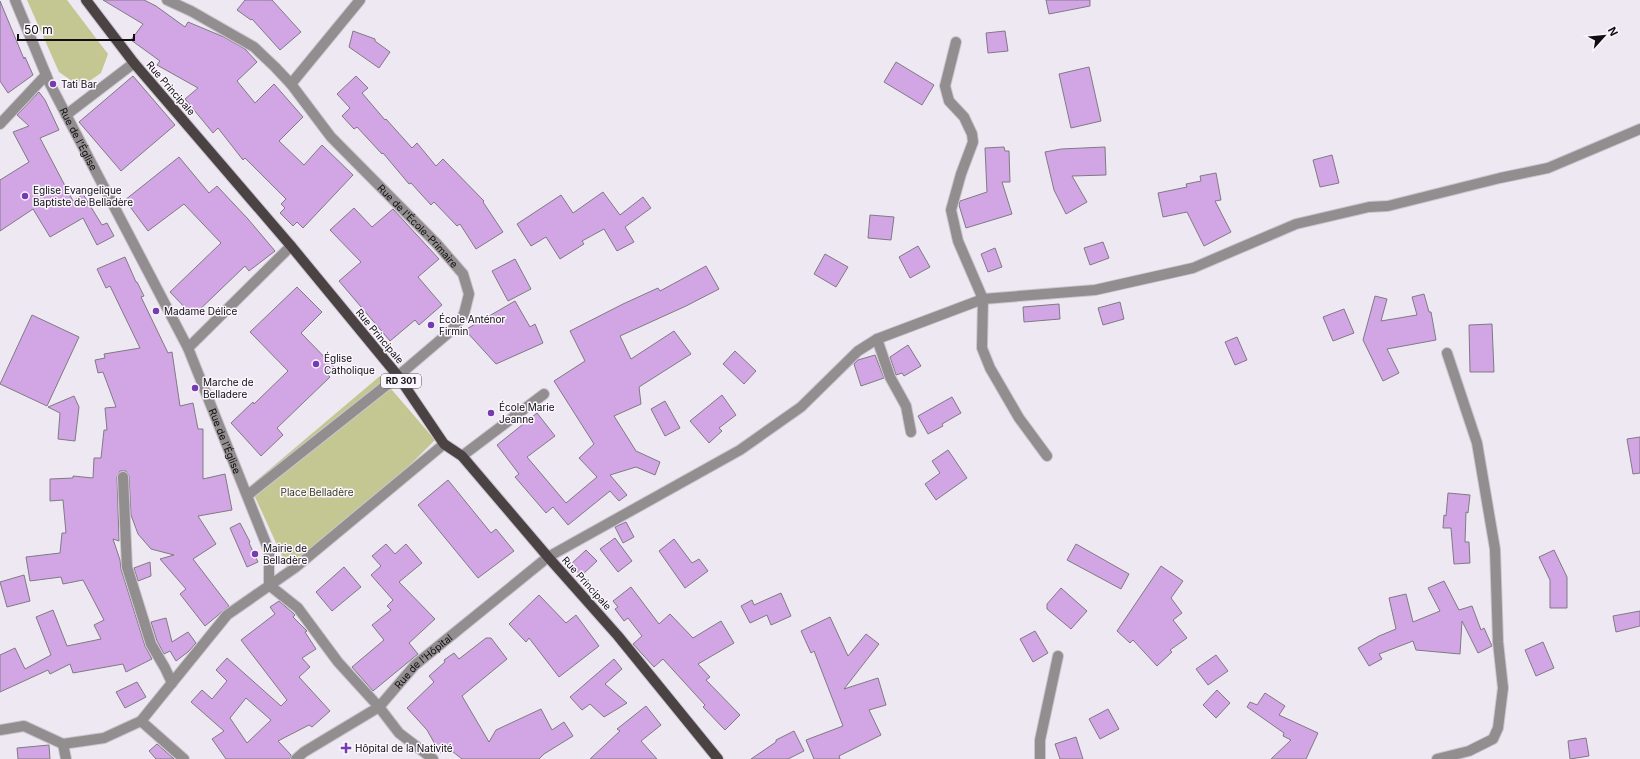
<svg xmlns="http://www.w3.org/2000/svg" width="1640" height="759" font-family="Inter,sans-serif">
  <style>
    .park { fill: #c4c792 }
    .building { fill: #d2a6e4; stroke: #807a83; fill-rule: evenodd }
    .lines { fill: none; stroke-linecap: round; stroke-linejoin: round }
    .minor-casing { stroke: #cac5ce; stroke-width: 12 }
    .major-casing { stroke: #cac5ce; stroke-width: 12 }
    .minor { stroke: #928d8e; stroke-width: 10 }
    .major { stroke: #4b4244; stroke-width: 10 }
    .poi-dot { fill: #753cb2; stroke: #fbf6fe; stroke-width: 1.5 }
    .labels { text-anchor: middle; stroke-width: 3; stroke-linejoin: round; paint-order: stroke }
    .shield { fill: #fbf6fe; stroke: #565458; stroke-width: 1 }
    .shield-label { font-size: 9px; font-weight: bold; fill: #100e11 }
    .poi-label { font-size: 10px; fill: #100e11; stroke: #fbf6fe; text-anchor: start }
    .street-label { font-size: 10px; fill: #100e11; stroke: #fbf6fe }
    .park-label { font-size: 10px; fill: #393a19; stroke: #fbf6fe }
  </style>
  <rect width="100%" height="100%" fill="#eee8f2"/>
  <g class="park">
    <path d="M 27,0 L 67,0 L 108,54 L 101,73 L 88,82 L 72,81 L 59,72 Z"/>
    <path d="M 380,376 L 435,440 L 347,528 L 288,569 L 250,486 Z"/>
  </g>
  <g class="building">
    <path d="M 103,0 L 144,0 L 156,6 L 185,27 L 188,22 L 224,37 L 245,49 L 257,62 L 237,81 L 255,103 L 274,84 L 303,117 L 279,141 L 304,165 L 322,145 L 353,175 L 303,228 L 297,222 L 293,226 L 280,213 L 285,208 L 281,204 L 286,199 L 245,158 L 243,160 L 218,128 L 213,133 L 185,99 L 198,88 L 157,65 L 160,61 L 131,40 L 143,24 Z"/>
    <path d="M 245,0 L 272,0 L 301,32 L 280,50 L 252,19 L 251,20 L 237,10 Z"/>
    <path d="M 1046,0 L 1090,0 L 1090,6 L 1049,14 Z"/>
    <path d="M 0,1 L 24,59 L 25,57 L 33,75 L 8,93 L 0,81 Z"/>
    <path d="M 353,31 L 375,39 L 375,41 L 390,52 L 379,68 L 349,47 Z"/>
    <path d="M 1005,31 L 1008,51 L 988,53 L 986,33 Z"/>
    <path d="M 896,62 L 934,85 L 922,105 L 884,82 Z"/>
    <path d="M 1089,67 L 1101,121 L 1071,128 L 1059,74 Z"/>
    <path d="M 133,76 L 175,125 L 121,171 L 79,122 Z"/>
    <path d="M 356,76 L 368,88 L 362,93 L 385,120 L 386,119 L 412,148 L 417,143 L 436,166 L 443,159 L 484,201 L 483,202 L 503,232 L 476,249 L 460,224 L 457,226 L 434,202 L 431,205 L 411,183 L 409,184 L 383,153 L 382,154 L 357,127 L 354,129 L 342,116 L 350,108 L 337,94 Z"/>
    <path d="M 39,92 L 45,100 L 59,130 L 40,138 L 73,201 L 83,194 L 102,225 L 107,223 L 114,236 L 97,245 L 83,218 L 50,237 L 33,209 L 0,231 L 0,180 L 29,162 L 13,132 L 29,126 L 17,115 Z"/>
    <path d="M 1004,147 L 1005,151 L 1009,151 L 1010,182 L 1002,182 L 1012,214 L 966,228 L 959,205 L 960,201 L 987,192 L 985,148 Z"/>
    <path d="M 1105,147 L 1106,175 L 1072,176 L 1087,202 L 1066,214 L 1054,190 L 1045,152 L 1061,149 Z"/>
    <path d="M 1332,155 L 1339,183 L 1320,187 L 1313,160 Z"/>
    <path d="M 179,157 L 209,193 L 217,186 L 248,219 L 275,251 L 249,271 L 245,266 L 193,316 L 170,292 L 221,243 L 184,204 L 148,231 L 125,200 Z"/>
    <path d="M 1216,173 L 1221,200 L 1215,201 L 1231,232 L 1204,246 L 1187,212 L 1163,217 L 1158,193 L 1187,187 L 1186,184 L 1201,181 L 1200,176 Z"/>
    <path d="M 603,192 L 620,215 L 643,197 L 651,208 L 625,227 L 634,242 L 617,251 L 604,229 L 582,241 L 584,244 L 560,259 L 546,237 L 531,246 L 517,224 L 561,195 L 573,213 Z"/>
    <path d="M 354,208 L 372,227 L 393,209 L 439,259 L 418,277 L 442,305 L 419,325 L 415,320 L 390,341 L 339,281 L 361,262 L 330,230 Z"/>
    <path d="M 870,215 L 894,217 L 891,240 L 868,238 Z"/>
    <path d="M 1103,242 L 1109,258 L 1090,265 L 1084,248 Z"/>
    <path d="M 918,246 L 930,267 L 910,278 L 899,257 Z"/>
    <path d="M 995,248 L 1002,267 L 988,272 L 981,254 Z"/>
    <path d="M 825,254 L 848,267 L 836,287 L 814,274 Z"/>
    <path d="M 125,257 L 136,282 L 137,282 L 144,296 L 141,297 L 168,353 L 172,352 L 180,406 L 193,403 L 198,429 L 203,429 L 203,479 L 225,474 L 232,510 L 198,516 L 216,544 L 193,559 L 229,606 L 205,626 L 180,594 L 186,589 L 160,559 L 174,555 L 151,549 L 138,534 L 131,515 L 129,476 L 126,471 L 120,471 L 117,477 L 119,541 L 113,539 L 120,560 L 121,569 L 145,646 L 152,659 L 126,672 L 123,664 L 73,673 L 70,664 L 50,674 L 48,670 L 0,692 L 0,655 L 15,648 L 25,669 L 51,655 L 36,617 L 53,610 L 67,646 L 101,639 L 94,625 L 104,620 L 83,580 L 63,584 L 61,577 L 30,581 L 26,557 L 60,553 L 62,533 L 66,533 L 63,500 L 50,501 L 50,479 L 73,478 L 73,476 L 93,478 L 94,458 L 101,458 L 104,430 L 107,430 L 105,408 L 116,407 L 103,372 L 98,373 L 95,360 L 105,358 L 104,354 L 140,348 L 110,286 L 106,288 L 97,269 Z"/>
    <path d="M 515,259 L 531,289 L 508,301 L 492,271 Z"/>
    <path d="M 706,266 L 719,289 L 686,306 L 620,336 L 631,359 L 674,331 L 691,354 L 639,387 L 641,404 L 614,416 L 636,451 L 660,462 L 655,475 L 636,467 L 610,475 L 627,495 L 619,501 L 610,491 L 568,525 L 553,507 L 546,513 L 515,477 L 519,474 L 497,445 L 537,413 L 555,436 L 527,457 L 566,503 L 597,477 L 579,458 L 594,444 L 554,381 L 585,361 L 570,331 L 623,304 L 658,288 L 660,291 Z"/>
    <path d="M 297,287 L 322,312 L 301,333 L 335,368 L 328,375 L 330,377 L 277,428 L 283,435 L 261,456 L 231,423 L 253,402 L 254,404 L 288,371 L 250,332 Z"/>
    <path d="M 1424,294 L 1429,312 L 1431,312 L 1436,340 L 1387,349 L 1399,373 L 1383,381 L 1363,340 L 1375,296 L 1387,299 L 1381,321 L 1417,315 L 1412,297 Z"/>
    <path d="M 515,301 L 530,327 L 535,324 L 543,343 L 496,364 L 465,330 Z"/>
    <path d="M 1120,302 L 1124,319 L 1103,325 L 1098,308 Z"/>
    <path d="M 1059,304 L 1060,319 L 1024,322 L 1023,307 Z"/>
    <path d="M 1344,309 L 1354,333 L 1333,341 L 1323,317 Z"/>
    <path d="M 32,315 L 79,337 L 47,406 L 0,384 Z"/>
    <path d="M 1492,324 L 1494,372 L 1470,372 L 1469,325 Z"/>
    <path d="M 1237,337 L 1247,360 L 1235,365 L 1225,342 Z"/>
    <path d="M 908,345 L 921,366 L 904,376 L 902,373 L 896,375 L 890,357 Z"/>
    <path d="M 735,351 L 756,371 L 744,384 L 723,364 Z"/>
    <path d="M 875,355 L 884,378 L 861,386 L 854,364 L 858,360 Z"/>
    <path d="M 722,395 L 736,415 L 719,428 L 722,431 L 709,443 L 690,421 Z"/>
    <path d="M 74,396 L 79,407 L 75,441 L 58,439 L 60,413 L 48,407 Z"/>
    <path d="M 952,397 L 961,413 L 942,424 L 943,426 L 928,434 L 918,416 Z"/>
    <path d="M 665,401 L 680,428 L 665,436 L 651,409 Z"/>
    <path d="M 1640,437 L 1640,473 L 1633,474 L 1627,439 Z"/>
    <path d="M 948,450 L 967,478 L 936,500 L 925,484 L 940,473 L 932,461 Z"/>
    <path d="M 448,480 L 491,533 L 496,529 L 514,551 L 478,578 L 418,505 Z"/>
    <path d="M 1448,493 L 1470,495 L 1468,513 L 1466,512 L 1465,542 L 1469,542 L 1470,563 L 1454,564 L 1451,528 L 1443,528 L 1444,515 L 1446,516 Z"/>
    <path d="M 626,522 L 634,537 L 623,543 L 615,527 Z"/>
    <path d="M 240,523 L 250,542 L 249,543 L 258,562 L 247,567 L 230,528 Z"/>
    <path d="M 615,538 L 632,561 L 618,572 L 600,549 Z"/>
    <path d="M 674,539 L 692,563 L 699,559 L 708,571 L 685,588 L 659,551 Z"/>
    <path d="M 386,544 L 395,554 L 406,544 L 422,563 L 399,582 L 435,619 L 409,643 L 418,654 L 373,691 L 352,667 L 384,640 L 372,625 L 391,610 L 387,606 L 393,600 L 371,575 L 381,566 L 372,556 Z"/>
    <path d="M 1076,544 L 1129,574 L 1121,589 L 1067,560 Z"/>
    <path d="M 586,550 L 597,561 L 581,576 L 571,564 Z"/>
    <path d="M 1554,550 L 1567,577 L 1567,608 L 1550,608 L 1550,580 L 1539,557 Z"/>
    <path d="M 150,562 L 151,576 L 138,581 L 134,568 Z"/>
    <path d="M 1161,566 L 1183,581 L 1171,598 L 1182,613 L 1173,620 L 1187,638 L 1170,650 L 1172,652 L 1157,666 L 1133,640 L 1130,643 L 1117,631 Z"/>
    <path d="M 344,567 L 361,587 L 332,611 L 316,592 Z"/>
    <path d="M 24,575 L 30,601 L 7,607 L 0,582 Z"/>
    <path d="M 1444,581 L 1459,610 L 1472,606 L 1481,630 L 1484,628 L 1492,646 L 1478,653 L 1462,621 L 1460,654 L 1416,650 L 1413,641 L 1379,654 L 1382,659 L 1369,666 L 1358,648 L 1379,636 L 1396,629 L 1389,598 L 1406,594 L 1413,622 L 1440,611 L 1428,588 Z"/>
    <path d="M 631,587 L 659,624 L 670,614 L 693,638 L 721,621 L 734,643 L 698,664 L 710,677 L 706,680 L 740,715 L 725,730 L 703,707 L 705,705 L 663,659 L 654,667 L 633,644 L 642,636 L 628,618 L 624,621 L 615,609 L 618,607 L 613,601 Z"/>
    <path d="M 1061,588 L 1087,611 L 1071,629 L 1047,609 L 1047,604 Z"/>
    <path d="M 781,593 L 791,616 L 771,625 L 767,615 L 750,623 L 741,606 L 752,600 L 754,605 Z"/>
    <path d="M 539,595 L 566,623 L 576,615 L 599,646 L 559,677 L 529,638 L 526,642 L 509,624 Z"/>
    <path d="M 279,601 L 293,613 L 295,615 L 293,617 L 307,631 L 305,632 L 316,649 L 302,658 L 310,667 L 299,677 L 330,711 L 312,727 L 309,725 L 278,741 L 291,755 L 290,759 L 226,759 L 212,739 L 224,731 L 191,702 L 202,690 L 212,699 L 227,681 L 216,670 L 227,658 L 281,706 L 287,700 L 241,640 L 275,614 L 270,607 ZM 246,698 L 271,720 L 247,743 L 230,718 Z"/>
    <path d="M 1640,611 L 1640,626 L 1616,632 L 1613,616 Z"/>
    <path d="M 830,617 L 848,656 L 866,634 L 879,644 L 844,689 L 878,678 L 886,705 L 869,710 L 881,735 L 839,756 L 840,759 L 814,759 L 806,740 L 843,726 L 814,651 L 811,653 L 801,631 Z"/>
    <path d="M 166,618 L 172,642 L 188,632 L 196,643 L 188,652 L 176,661 L 170,651 L 164,654 L 157,641 L 151,622 Z"/>
    <path d="M 1035,631 L 1048,653 L 1033,662 L 1020,639 Z"/>
    <path d="M 486,638 L 491,638 L 507,659 L 462,696 L 489,742 L 496,730 L 541,709 L 552,730 L 564,722 L 573,736 L 544,754 L 539,759 L 462,759 L 448,748 L 440,753 L 427,730 L 407,708 L 434,682 L 429,676 L 445,662 L 444,660 L 454,653 L 459,659 Z"/>
    <path d="M 1543,642 L 1554,668 L 1536,676 L 1525,650 Z"/>
    <path d="M 1216,655 L 1228,671 L 1208,685 L 1196,669 Z"/>
    <path d="M 614,659 L 622,669 L 605,684 L 627,703 L 604,717 L 590,704 L 582,710 L 570,697 Z"/>
    <path d="M 137,682 L 146,697 L 125,708 L 116,692 Z"/>
    <path d="M 1217,690 L 1230,703 L 1216,718 L 1203,705 Z"/>
    <path d="M 1265,693 L 1285,706 L 1279,715 L 1318,733 L 1306,759 L 1271,759 L 1291,740 L 1283,736 L 1284,733 L 1247,707 L 1250,702 L 1257,705 Z"/>
    <path d="M 646,706 L 661,725 L 641,741 L 657,759 L 590,759 L 620,731 L 617,729 Z"/>
    <path d="M 1108,709 L 1119,729 L 1100,739 L 1089,719 Z"/>
    <path d="M 794,731 L 804,751 L 788,759 L 751,759 L 776,742 L 776,740 Z"/>
    <path d="M 1076,737 L 1083,759 L 1060,759 L 1055,744 Z"/>
    <path d="M 1586,738 L 1589,756 L 1570,759 L 1568,741 Z"/>
    <path d="M 157,744 L 174,759 L 156,759 L 149,751 Z"/>
    <path d="M 49,745 L 50,759 L 18,759 L 17,748 Z"/>
  </g>
  <g class="lines">
    <defs>
      <g id="minor">
        <path id="s1" d="M 15,0 L 49,82 L 188,348 L 269,551 L 269,585 L 298,608 L 338,662 L 379,707 L 399,733 L 433,759"/>
        <path id="s2" d="M 167,0 L 191,11 L 254,47 L 275,67 L 291,84 L 331,137 L 437,244 L 463,274 L 469,294 L 464,314 L 452,330 L 398,376 L 248,495"/>
        <path d="M 291,84 L 360,0"/>
        <path d="M 66,115 L 134,63"/>
        <path d="M 0,124 L 46,75"/>
        <path d="M 877,339 L 890,377 L 906,406 L 911,432"/>
        <path d="M 188,348 L 291,246"/>
        <path d="M 462,456 L 544,394"/>
        <path d="M 1047,456 L 1019,418 L 990,368 L 982,348 L 983,299 L 1095,290 L 1193,268 L 1296,224 L 1369,207 L 1388,206 L 1500,178 L 1548,168 L 1640,129"/>
        <path d="M 123,477 L 127,567 L 151,644 L 165,668 L 172,683"/>
        <path d="M 141,721 L 184,759"/>
        <path d="M 0,730 L 24,726 L 63,744 L 104,738 L 141,721 L 227,615 L 296,567 L 444,444"/>
        <path d="M 63,744 L 66,759"/>
        <path id="s3" d="M 296,759 L 304,752 L 379,707 L 415,665 L 548,557 L 740,450 L 801,407 L 858,351 L 877,339 L 983,299 L 958,241 L 951,210 L 961,174 L 973,142 L 972,134 L 964,117 L 949,101 L 945,86 L 956,42"/>
        <path d="M 1040,759 L 1040,740 L 1058,656"/>
        <path d="M 1437,759 L 1469,751 L 1493,739 L 1498,728 L 1503,688 L 1498,642 L 1495,549 L 1477,443 L 1447,353"/>
      </g>
      <path id="major" d="M 86,0 L 134,63 L 291,246 L 398,376 L 444,444 L 462,456 L 548,557 L 618,636 L 718,759"/>
    </defs>
    <use href="#minor" class="minor-casing"/>
    <use href="#major" class="major-casing"/>
    <use href="#minor" class="minor"/>
    <use href="#major" class="major"/>
  </g>
  <g class="poi-dot">
    <circle cx="53" cy="84" r="4"/>
    <circle cx="25" cy="196" r="4"/>
    <circle cx="156" cy="311" r="4"/>
    <circle cx="431" cy="325" r="4"/>
    <circle cx="316" cy="364" r="4"/>
    <circle cx="195" cy="388" r="4"/>
    <circle cx="491" cy="413" r="4"/>
    <circle cx="255" cy="554" r="4"/>
    <path d="M344 742h4v4h4v4h-4v4h-4v-4h-4v-4h4z"/>
  </g>
  <g class="labels">
    <rect class="shield" x="381" y="374" width="40" height="14" rx="3"/>
    <g class="shield-label">
      <text x="401" y="384">RD 301</text>
    </g>
    <g class="poi-label">
      <text x="61" y="88">Tati Bar</text>
      <text x="33" y="194">Eglise Evangelique<tspan x="33" dy="12">Baptiste de Belladère</tspan></text>
      <text x="164" y="315">Madame Délice</text>
      <text x="439" y="323">École Anténor<tspan x="439" dy="12">Firmin</tspan></text>
      <text x="324" y="362">Église<tspan x="324" dy="12">Catholique</tspan></text>
      <text x="203" y="386">Marche de<tspan x="203" dy="12">Belladere</tspan></text>
      <text x="499" y="411">École Marie<tspan x="499" dy="12">Jeanne</tspan></text>
      <text x="263" y="552">Mairie de<tspan x="263" dy="12">Belladère</tspan></text>
      <text x="355" y="752">Hôpital de la Nativité</text>
    </g>
    <g class="street-label">
      <text transform="translate(171 88) rotate(49)" y="4">Rue Principale</text>
      <text dy="4" stroke="none"><textPath href="#s1" startOffset="153">Rue de l'Église</textPath></text>
      <text dy="4" stroke="none"><textPath href="#s2" startOffset="342">Rue de l'École-Primaire</textPath></text>
      <text transform="translate(380 336) rotate(50)" y="4">Rue Principale</text>
      <text dy="4" stroke="none"><textPath href="#s1" startOffset="489">Rue de l'Église</textPath></text>
      <text transform="translate(587 583) rotate(48)" y="4">Rue Principale</text>
      <text dy="4" stroke="none"><textPath href="#s3" startOffset="162">Rue de l'Hôpital</textPath></text>
    </g>
    <g class="park-label">
      <text x="317" y="496">Place Belladère</text>
    </g>
  </g>
  <g transform="translate(1604 36) rotate(63)" stroke="#fbf6fe" stroke-width="3" paint-order="stroke">
  <path d="M0-3L7 15L0 10L-7 15Z" fill="#100e11"/>
  <text y="-6" font-size="11" font-weight="bold" text-anchor="middle" fill="#100e11">N</text>
  </g>
  <path d="M18 34v6h116v-6" fill="none" stroke="#100e11" stroke-width="2"/>
  <text x="24" y="34" font-size="12" fill="#100e11" stroke="#fbf6fe" stroke-width="3" paint-order="stroke">50 m</text>
</svg>
